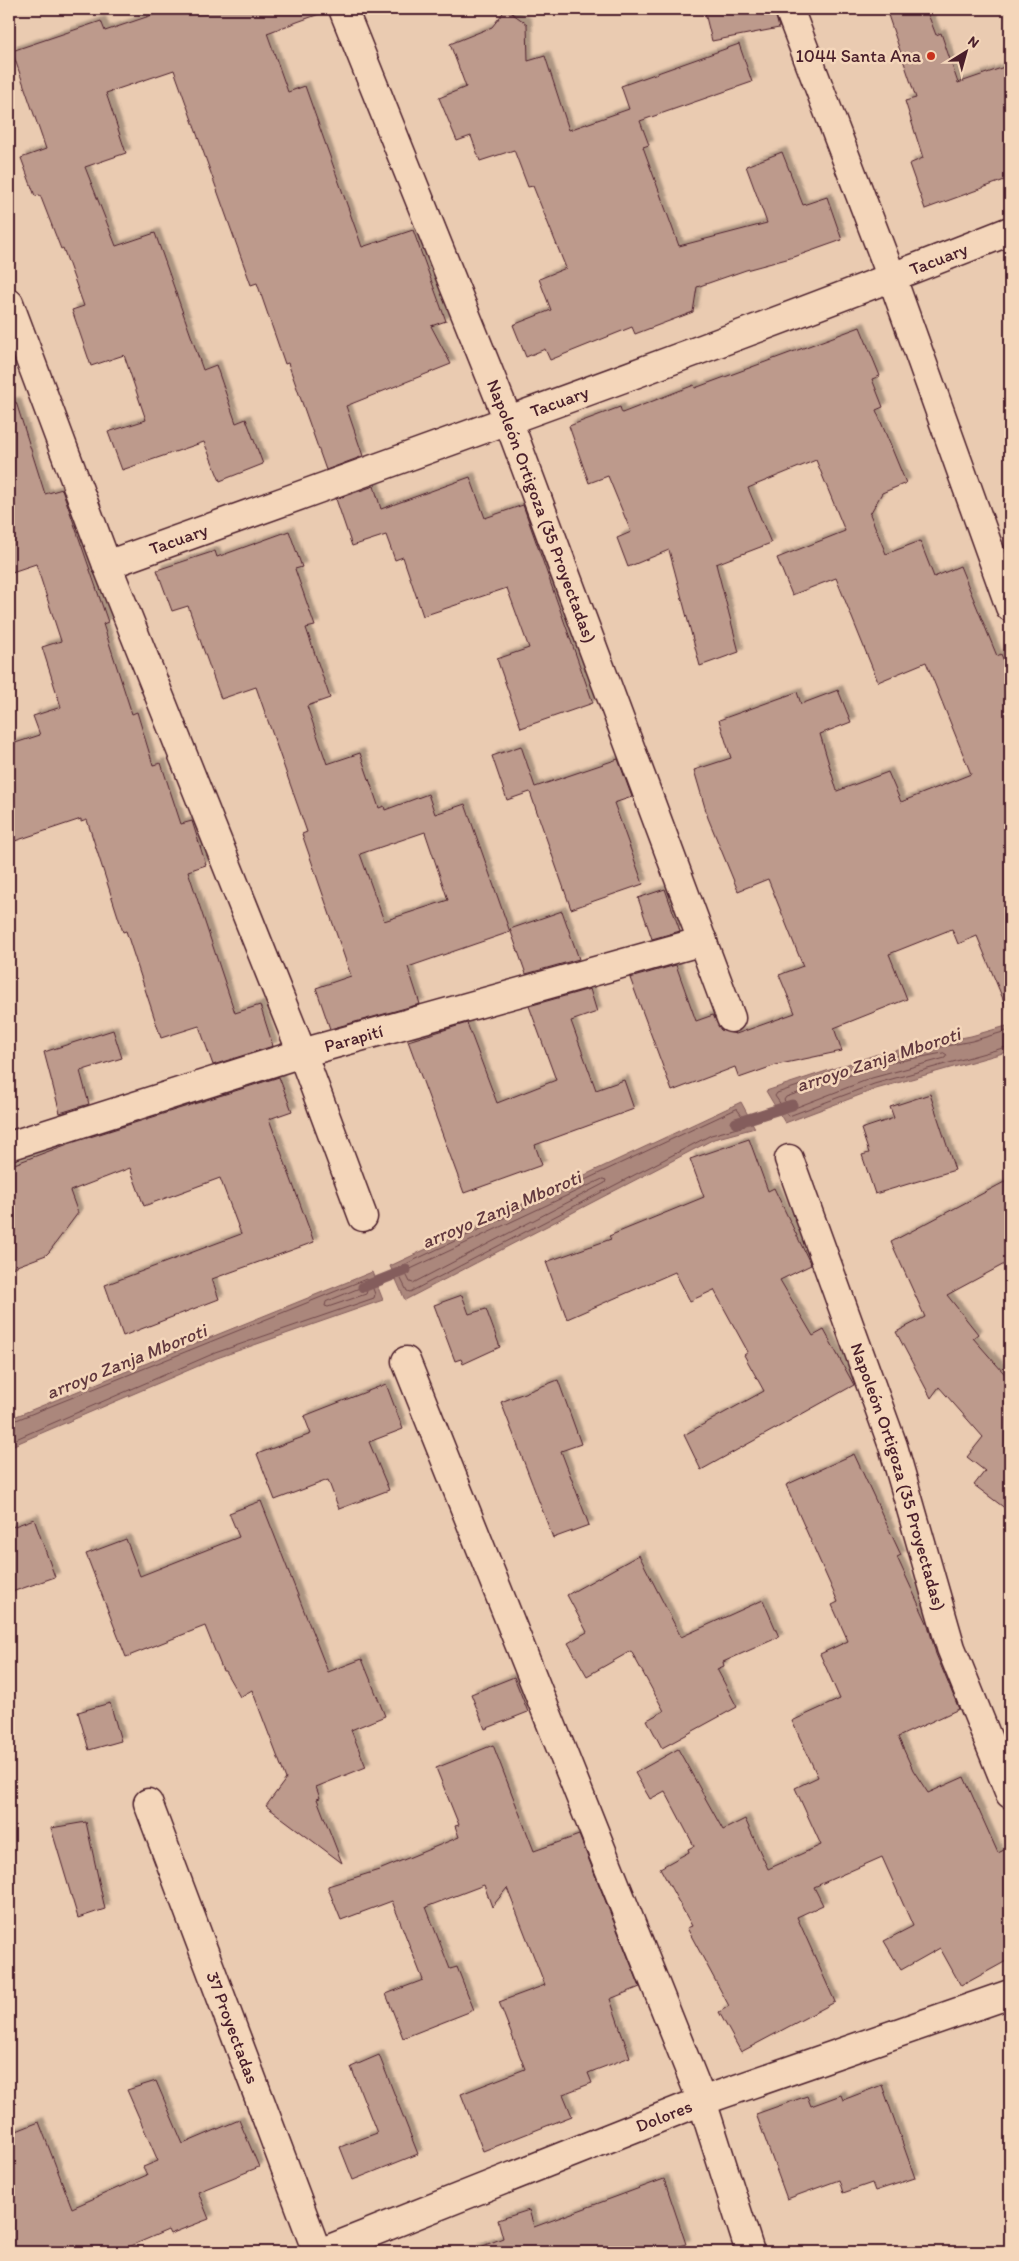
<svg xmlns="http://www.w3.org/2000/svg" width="1019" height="2261" font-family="Itim,sans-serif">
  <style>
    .water { fill: #ab877c; stroke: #845d5c }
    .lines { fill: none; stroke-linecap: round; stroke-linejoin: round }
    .shore { stroke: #71494b; stroke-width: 1 }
    .stream { stroke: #845d5c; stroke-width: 11 }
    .building { fill: #bd9a8c; stroke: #4a1f2b; fill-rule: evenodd; filter: url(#shadow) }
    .minor-casing { stroke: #4a1f2b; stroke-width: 31 }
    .minor { stroke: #f4d6ba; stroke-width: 28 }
    .poi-dot { fill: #c8321e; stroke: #f4d6ba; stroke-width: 2 }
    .labels { text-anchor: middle; stroke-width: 5; stroke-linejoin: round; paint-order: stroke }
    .poi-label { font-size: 18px; fill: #4a1f2b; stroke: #f4d6ba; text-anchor: end }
    .street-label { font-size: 18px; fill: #4a1f2b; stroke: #f4d6ba }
    .water-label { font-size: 19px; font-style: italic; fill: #62393f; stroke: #f4d6ba }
  </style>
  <defs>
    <filter id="shadow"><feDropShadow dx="4.5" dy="-4.5" stdDeviation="1" flood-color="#0004"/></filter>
  </defs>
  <rect width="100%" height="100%" fill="#eacbb1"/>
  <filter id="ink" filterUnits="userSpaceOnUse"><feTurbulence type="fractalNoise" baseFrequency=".02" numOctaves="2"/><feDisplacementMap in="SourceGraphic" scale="10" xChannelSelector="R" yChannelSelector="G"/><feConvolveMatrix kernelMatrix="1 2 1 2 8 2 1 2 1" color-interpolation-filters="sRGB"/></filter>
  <g filter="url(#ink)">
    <g class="water">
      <path d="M 1010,1025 L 1010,1051 L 876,1089 L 785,1123 L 766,1091 L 878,1054 L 971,1036 Z"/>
      <path d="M 741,1102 L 755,1128 L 714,1139 L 405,1300 L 390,1266 Z"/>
      <path d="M 372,1272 L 383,1300 L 217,1358 L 9,1447 L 9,1419 Z"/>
    </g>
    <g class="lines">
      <g class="shore">
        <path d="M 1010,1030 L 972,1041 L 879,1059 L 777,1093 L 775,1096 L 789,1116 L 874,1084 L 1010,1046"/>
        <path d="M 944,1053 L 947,1055 L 945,1058 L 872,1078 L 792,1109 L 784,1100 L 786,1097 L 880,1065 Z"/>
        <path d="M 737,1109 L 746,1122 L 745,1126 L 711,1135 L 410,1292 L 407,1291 L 397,1271 L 398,1268 Z"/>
        <path d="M 603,1179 L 606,1180 L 605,1183 L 413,1283 L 410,1282 L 406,1274 L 407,1271 Z"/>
        <path d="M 363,1287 L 367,1291 L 366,1294 L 328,1307 L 325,1306 L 326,1302 Z"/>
        <path d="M 9,1423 L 366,1279 L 370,1281 L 375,1294 L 374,1298 L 215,1353 L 9,1442"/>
      </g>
      <g class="stream">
        <path d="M 736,1123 L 792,1105"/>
        <path d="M 363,1287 L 406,1270"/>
      </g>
    </g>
    <g class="building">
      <path d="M 170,9 L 321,9 L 322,13 L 267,33 L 288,92 L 305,86 L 362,247 L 413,230 L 446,321 L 431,326 L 451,364 L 346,406 L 363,456 L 326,470 L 288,363 L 285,364 L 257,283 L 251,285 L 174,70 L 106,93 L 126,153 L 85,167 L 116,246 L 155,233 L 203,370 L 216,365 L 236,423 L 246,419 L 263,464 L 220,481 L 204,442 L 122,470 L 108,432 L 146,420 L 124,355 L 91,366 L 72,310 L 84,306 L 63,248 L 61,249 L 40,195 L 35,196 L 21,158 L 46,149 L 12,51 L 101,21 L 105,31 Z"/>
      <path d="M 506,9 L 527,24 L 528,61 L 545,56 L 569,130 L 629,109 L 621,86 L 739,44 L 752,82 L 640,121 L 649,145 L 643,147 L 679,246 L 767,223 L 746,166 L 782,152 L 803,205 L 827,197 L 842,240 L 794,257 L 746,270 L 697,287 L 693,312 L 635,334 L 632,327 L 550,360 L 545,349 L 526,357 L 513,325 L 551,310 L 539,279 L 566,268 L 533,186 L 528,187 L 514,150 L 480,161 L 471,136 L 457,141 L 439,98 L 466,87 L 450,44 L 492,27 Z"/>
      <path d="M 704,9 L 774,9 L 779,28 L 712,41 Z"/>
      <path d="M 886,9 L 926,9 L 936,35 L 941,33 L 958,83 L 1010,65 L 1010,178 L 925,209 L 909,164 L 923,158 L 905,101 L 916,98 Z"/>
      <path d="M 860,327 L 880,376 L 872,379 L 883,407 L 876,410 L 906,483 L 882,493 L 870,514 L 886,554 L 920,541 L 934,577 L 960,566 L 997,656 L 1001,654 L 1010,676 L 1010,1016 L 977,936 L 958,944 L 952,929 L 889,954 L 907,999 L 834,1028 L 842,1051 L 776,1065 L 739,1078 L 735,1067 L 672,1091 L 630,978 L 676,965 L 696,1021 L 713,1015 L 721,1030 L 736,1034 L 795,1013 L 779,975 L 803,966 L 768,879 L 738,891 L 708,818 L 694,770 L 731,758 L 719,720 L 797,692 L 801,704 L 838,690 L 851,722 L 820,734 L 837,791 L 888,772 L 901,802 L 971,774 L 926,662 L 878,682 L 836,578 L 792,595 L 777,558 L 845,531 L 816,460 L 748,488 L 771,543 L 716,564 L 739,652 L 700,666 L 669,550 L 628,567 L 617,538 L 631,532 L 608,476 L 589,483 L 569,426 L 620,407 L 622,413 L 694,385 L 695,388 Z"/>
      <path d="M 16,402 L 45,494 L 62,489 L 108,622 L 103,624 L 132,714 L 137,712 L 153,765 L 161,763 L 181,824 L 192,821 L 206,865 L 188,871 L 235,1013 L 260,1005 L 273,1046 L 213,1065 L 199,1026 L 161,1038 L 126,931 L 123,932 L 87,820 L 81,822 L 81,819 L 9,843 L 9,745 L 40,735 L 33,716 L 61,707 L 42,647 L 61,641 L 36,564 L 9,573 L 9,403 Z"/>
      <path d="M 470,477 L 485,518 L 523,505 L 593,703 L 521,728 L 497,659 L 529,648 L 507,588 L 423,616 L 403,557 L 395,560 L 386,535 L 352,546 L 336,499 L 374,486 L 381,509 Z"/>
      <path d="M 289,531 L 302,567 L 295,569 L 315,626 L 306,628 L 330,698 L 307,706 L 327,764 L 360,753 L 379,808 L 384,806 L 385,810 L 428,794 L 435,814 L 465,804 L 510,932 L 408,967 L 420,1004 L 330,1029 L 316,988 L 351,976 L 302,834 L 307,832 L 256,687 L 221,699 L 188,606 L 172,611 L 157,570 L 215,551 L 217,557 ZM 425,832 L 448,900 L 384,921 L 360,854 Z"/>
      <path d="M 521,746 L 535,787 L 618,759 L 632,797 L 614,803 L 643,884 L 571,909 L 530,792 L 507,800 L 492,756 Z"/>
      <path d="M 665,889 L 680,931 L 652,939 L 638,898 Z"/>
      <path d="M 562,911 L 579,959 L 526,974 L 510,929 Z"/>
      <path d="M 590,989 L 597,1012 L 571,1021 L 596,1090 L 624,1080 L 634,1109 L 535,1145 L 542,1165 L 464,1193 L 408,1041 L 467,1023 L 497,1103 L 556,1080 L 529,1006 Z"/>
      <path d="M 113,1030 L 122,1058 L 80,1071 L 89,1104 L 60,1113 L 44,1052 Z"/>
      <path d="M 279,1077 L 292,1111 L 269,1119 L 314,1242 L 212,1279 L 219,1299 L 123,1336 L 105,1285 L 241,1234 L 220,1178 L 144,1206 L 130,1168 L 70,1191 L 78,1213 L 49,1252 L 46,1255 L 9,1269 L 9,1166 L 68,1144 Z"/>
      <path d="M 930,1094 L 955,1170 L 875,1194 L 862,1155 L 869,1153 L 861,1129 L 894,1118 L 890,1107 Z"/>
      <path d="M 749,1139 L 768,1191 L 774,1188 L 811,1265 L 780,1280 L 813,1336 L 824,1330 L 854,1385 L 701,1470 L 684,1435 L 764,1391 L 744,1355 L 748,1352 L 714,1290 L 690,1301 L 675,1272 L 567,1319 L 546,1262 L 611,1239 L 609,1236 L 704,1197 L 690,1159 Z"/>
      <path d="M 1010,1179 L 1010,1261 L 947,1295 L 978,1334 L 973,1338 L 1010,1380 L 1010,1512 L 974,1485 L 985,1471 L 967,1457 L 983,1437 L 939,1387 L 931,1398 L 896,1332 L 925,1317 L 891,1242 Z"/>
      <path d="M 462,1295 L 469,1314 L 486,1309 L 500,1347 L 463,1364 L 461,1359 L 455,1361 L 434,1305 Z"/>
      <path d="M 558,1380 L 581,1444 L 561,1451 L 589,1525 L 553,1538 L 501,1402 Z"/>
      <path d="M 386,1384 L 403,1429 L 369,1442 L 389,1490 L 339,1509 L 328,1480 L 275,1500 L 257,1454 L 311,1434 L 304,1416 Z"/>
      <path d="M 854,1454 L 901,1555 L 897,1557 L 928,1625 L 936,1654 L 959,1709 L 898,1737 L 913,1770 L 928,1793 L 964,1777 L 998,1853 L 1010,1847 L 1010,1959 L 961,1986 L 940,1948 L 901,1970 L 884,1941 L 913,1926 L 882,1857 L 814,1887 L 823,1905 L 797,1917 L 835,2002 L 741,2052 L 719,2012 L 729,2006 L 687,1928 L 692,1926 L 660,1868 L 689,1852 L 688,1849 L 694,1846 L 665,1791 L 650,1799 L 635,1773 L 678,1749 L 723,1830 L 745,1819 L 768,1869 L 821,1845 L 795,1788 L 818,1777 L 792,1721 L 840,1699 L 820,1654 L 848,1641 L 832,1605 L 838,1602 L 786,1485 Z"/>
      <path d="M 261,1501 L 328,1672 L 362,1659 L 385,1716 L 351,1730 L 366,1767 L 316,1787 L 320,1798 L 317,1799 L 342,1863 L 266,1806 L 286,1779 L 252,1690 L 240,1697 L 225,1671 L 223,1671 L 205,1626 L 126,1657 L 86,1554 L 126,1539 L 140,1576 L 239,1537 L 229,1513 Z"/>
      <path d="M 34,1519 L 55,1577 L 9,1593 L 9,1528 Z"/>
      <path d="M 639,1555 L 681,1637 L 763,1600 L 779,1637 L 723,1662 L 724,1666 L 717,1669 L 737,1707 L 662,1748 L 647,1720 L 664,1711 L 631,1651 L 587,1676 L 568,1643 L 587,1632 L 567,1595 Z"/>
      <path d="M 514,1677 L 528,1712 L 485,1729 L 471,1694 Z"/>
      <path d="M 110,1703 L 121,1741 L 89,1750 L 78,1712 Z"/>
      <path d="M 493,1745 L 534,1851 L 579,1835 L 640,1987 L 610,1999 L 630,2057 L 588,2073 L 592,2083 L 563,2094 L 572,2116 L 483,2151 L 461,2094 L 525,2069 L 499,2002 L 545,1985 L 507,1888 L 492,1907 L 484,1885 L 426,1907 L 450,1969 L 457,1967 L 474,2010 L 403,2038 L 386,1994 L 423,1980 L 392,1901 L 341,1920 L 328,1888 L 328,1886 L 379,1870 L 459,1837 L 455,1826 L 459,1825 L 436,1768 Z"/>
      <path d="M 86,1822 L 105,1909 L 78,1918 L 51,1828 Z"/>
      <path d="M 379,2055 L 418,2154 L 353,2180 L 340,2147 L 377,2133 L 351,2067 Z"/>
      <path d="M 156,2081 L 183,2144 L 239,2120 L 259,2167 L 198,2192 L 209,2219 L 170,2234 L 168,2230 L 117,2252 L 9,2252 L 9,2134 L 39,2122 L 72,2208 L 147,2175 L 143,2167 L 158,2161 L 127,2090 Z"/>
      <path d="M 882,2085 L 915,2178 L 875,2191 L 872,2183 L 843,2193 L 839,2180 L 787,2199 L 756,2114 L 807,2096 L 811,2106 L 841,2095 L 843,2100 Z"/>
      <path d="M 664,2179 L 686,2244 L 658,2252 L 475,2252 L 475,2249 L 503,2238 L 498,2220 L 529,2210 L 534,2227 Z"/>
    </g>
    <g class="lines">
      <defs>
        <g id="minor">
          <path id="s1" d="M 343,9 L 508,420 L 731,1018"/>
          <path d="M 789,9 L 892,278 L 1010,607"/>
          <path d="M 9,303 L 107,565 L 302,1053 L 363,1217"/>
          <path id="s2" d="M 107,565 C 409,456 712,349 1010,231"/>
          <path id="s3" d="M 9,1146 L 302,1053 L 703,941"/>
          <path id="s4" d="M 789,1159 L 893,1446 L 951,1648 L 1010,1794"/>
          <path d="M 406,1361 L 702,2101 L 750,2252"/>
          <path id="s5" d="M 148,1803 L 317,2252"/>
          <path id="s6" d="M 322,2252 L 702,2101 L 1010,1994"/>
        </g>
      </defs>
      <use href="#minor" class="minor-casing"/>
      <use href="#minor" class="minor"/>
    </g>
  </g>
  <circle class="poi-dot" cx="931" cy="56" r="5"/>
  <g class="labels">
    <g class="poi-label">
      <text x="921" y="62">1044 Santa Ana</text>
    </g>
    <g class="street-label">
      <text dy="6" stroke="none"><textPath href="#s2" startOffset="886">Tacuary</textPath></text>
      <text dy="6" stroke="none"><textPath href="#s2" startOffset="481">Tacuary</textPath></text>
      <text dy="6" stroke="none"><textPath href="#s1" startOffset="540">Napoleón Ortigoza (35 Proyectadas)</textPath></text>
      <text dy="6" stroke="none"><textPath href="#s2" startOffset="76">Tacuary</textPath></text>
      <text dy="6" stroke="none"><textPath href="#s3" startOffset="361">Parapití</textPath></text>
      <text dy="6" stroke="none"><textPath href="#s4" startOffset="336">Napoleón Ortigoza (35 Proyectadas)</textPath></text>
      <text dy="6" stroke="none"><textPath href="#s5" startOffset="240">37 Proyectadas</textPath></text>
      <text dy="6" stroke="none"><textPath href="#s6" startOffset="368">Dolores</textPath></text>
    </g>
    <g class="water-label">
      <text transform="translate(878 1059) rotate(-18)" y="7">arroyo Zanja Mboroti</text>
      <text transform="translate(501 1209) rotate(-23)" y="7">arroyo Zanja Mboroti</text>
      <text transform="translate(126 1361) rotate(-22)" y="7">arroyo Zanja Mboroti</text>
    </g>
  </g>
  <rect width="1019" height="2261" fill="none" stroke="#f4d6ba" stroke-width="30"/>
  <rect x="15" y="15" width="989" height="2231" fill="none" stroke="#4a1f2b" stroke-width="2" filter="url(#ink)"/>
  <g transform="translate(966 52) rotate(37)" stroke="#f4d6ba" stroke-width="4" paint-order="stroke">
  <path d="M0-4L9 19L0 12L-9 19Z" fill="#4a1f2b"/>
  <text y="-8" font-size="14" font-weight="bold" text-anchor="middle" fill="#4a1f2b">N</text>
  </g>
</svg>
